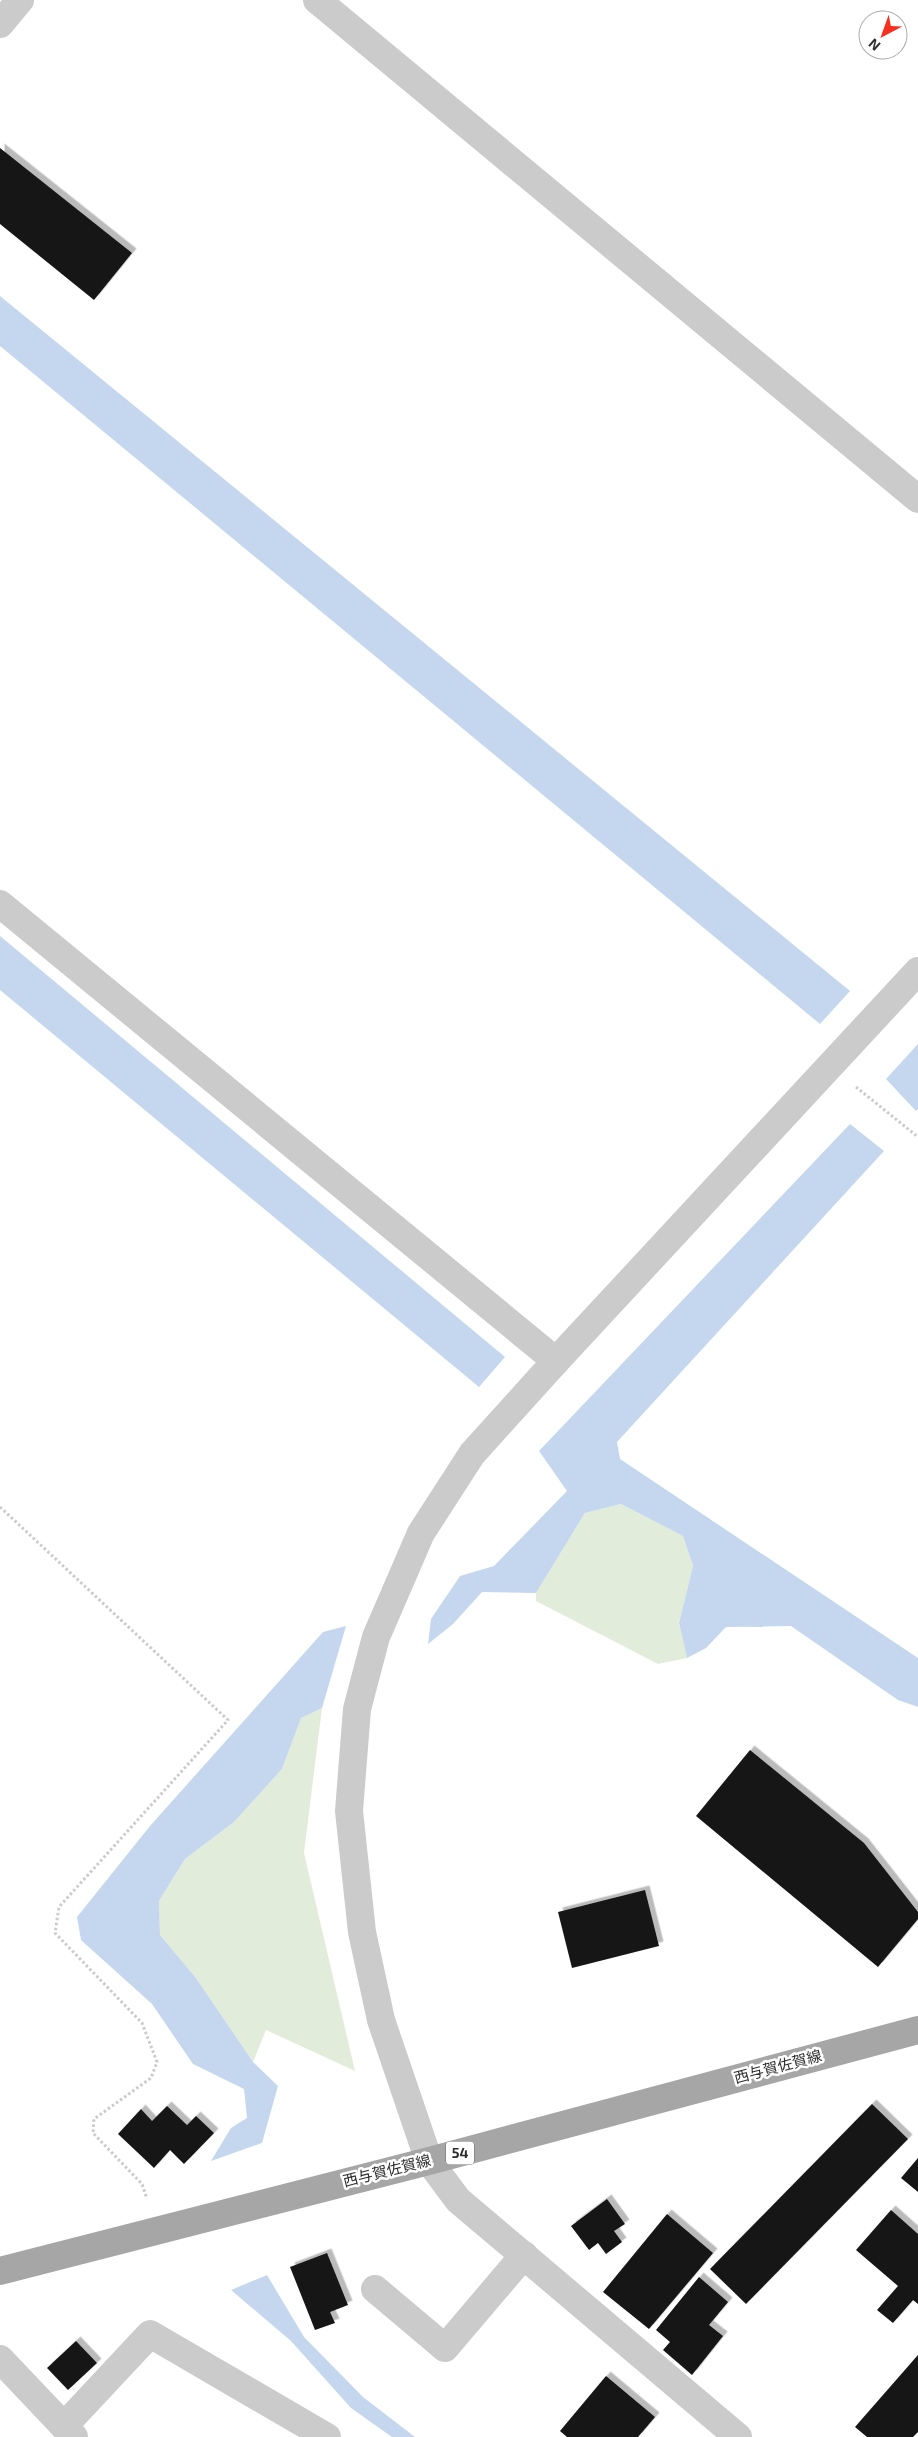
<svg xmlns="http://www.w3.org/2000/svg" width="918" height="2437" font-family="'Exo 2','Noto Sans JP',sans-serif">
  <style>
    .green { fill: #e1edda }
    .water { fill: #c4d7ef }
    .building { fill: #151515; filter: url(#shadow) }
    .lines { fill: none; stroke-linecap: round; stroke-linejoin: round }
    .path { stroke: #cbcbcb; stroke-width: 3; stroke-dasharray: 2.5 2.5; stroke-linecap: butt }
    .minor { stroke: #cbcbcb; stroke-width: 28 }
    .tertiary { stroke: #cbcbcb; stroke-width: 28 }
    .primary { stroke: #a6a6a6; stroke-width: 28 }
    .labels { text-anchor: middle; stroke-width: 5; stroke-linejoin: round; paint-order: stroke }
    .shield { fill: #fff; stroke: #6d6d6d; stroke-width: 1 }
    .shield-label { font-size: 14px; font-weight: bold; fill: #2e2e2e }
    .street-label { font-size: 15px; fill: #2e2e2e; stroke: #fff }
  </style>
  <defs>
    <filter id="shadow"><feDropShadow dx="4.5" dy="-4.5" stdDeviation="0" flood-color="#0004"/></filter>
  </defs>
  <rect width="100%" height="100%" fill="#fff"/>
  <g class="green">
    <path d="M 621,1504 L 683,1536 L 693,1566 L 679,1623 L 687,1658 L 658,1664 L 536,1601 L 536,1593 L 585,1513 Z"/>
    <path d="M 322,1708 L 304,1853 L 355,2071 L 266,2030 L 253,2062 L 196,1978 L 160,1935 L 159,1901 L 185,1859 L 234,1822 L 282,1769 L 301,1717 Z"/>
  </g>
  <g class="water">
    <path d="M 0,296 L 850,991 L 820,1024 L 0,346 Z"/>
    <path d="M 0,936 L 505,1357 L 479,1387 L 0,990 Z"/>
    <path d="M 918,1044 L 918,1109 L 916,1111 L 886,1079 Z"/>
    <path d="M 850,1124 L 884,1151 L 617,1442 L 620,1459 L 918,1658 L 918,1707 L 898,1700 L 791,1626 L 726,1627 L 706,1648 L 687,1658 L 679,1623 L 693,1566 L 683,1536 L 621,1504 L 585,1513 L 536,1593 L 482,1592 L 453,1624 L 428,1644 L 431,1619 L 460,1576 L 494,1566 L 567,1491 L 539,1451 Z"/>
    <path d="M 346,1626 L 322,1708 L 301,1718 L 282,1769 L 234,1822 L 185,1859 L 159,1901 L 160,1935 L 196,1978 L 253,2062 L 278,2086 L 262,2143 L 211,2161 L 231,2128 L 247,2118 L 244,2089 L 193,2064 L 152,2004 L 81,1940 L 77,1917 L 150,1826 L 323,1632 Z"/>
    <path d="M 267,2275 L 304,2337 L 363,2397 L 415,2437 L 392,2437 L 351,2408 L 291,2341 L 231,2290 Z"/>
  </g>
  <g class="building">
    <path d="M 0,148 L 132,253 L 94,300 L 0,224 Z"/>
    <path d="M 750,1750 L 864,1843 L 918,1912 L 918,1919 L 878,1967 L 696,1816 Z"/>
    <path d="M 645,1890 L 659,1946 L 572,1968 L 558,1912 Z"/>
    <path d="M 872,2104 L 908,2139 L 746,2304 L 710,2269 Z"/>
    <path d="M 167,2106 L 187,2125 L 196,2116 L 214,2133 L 184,2164 L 170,2150 L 154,2168 L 118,2134 L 141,2109 L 152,2121 Z"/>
    <path d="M 918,2158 L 918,2192 L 901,2178 Z"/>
    <path d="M 607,2199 L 625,2224 L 614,2231 L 622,2242 L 606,2254 L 598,2243 L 589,2250 L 571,2226 Z"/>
    <path d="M 891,2210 L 918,2234 L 918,2304 L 913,2300 L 893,2323 L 877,2310 L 898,2286 L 856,2250 Z"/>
    <path d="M 667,2214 L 713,2253 L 649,2329 L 603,2292 Z"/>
    <path d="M 327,2253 L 348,2305 L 330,2312 L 335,2323 L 315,2330 L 290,2267 Z"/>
    <path d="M 699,2277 L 728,2302 L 709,2325 L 723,2336 L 692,2375 L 663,2350 L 670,2342 L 656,2330 Z"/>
    <path d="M 76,2341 L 97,2363 L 68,2390 L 47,2368 Z"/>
    <path d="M 918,2355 L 918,2432 L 913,2437 L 867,2437 L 855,2427 Z"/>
    <path d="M 606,2376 L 655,2417 L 638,2437 L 567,2437 L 560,2431 Z"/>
  </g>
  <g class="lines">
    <g class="path">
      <path d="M 856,1087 L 918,1137"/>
      <path d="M 0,1507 L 228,1720 L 59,1907 L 55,1933 L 142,2023 L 157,2062 L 151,2078 L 94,2119 L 93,2133 L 142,2184 L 147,2199"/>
    </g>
    <g class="minor">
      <path d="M 317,0 L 918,499"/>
      <path d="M 0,24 L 20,0"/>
      <path d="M 0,904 L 556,1361"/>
      <path d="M 429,2161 L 458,2200 L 738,2437"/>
      <path d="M 375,2289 L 445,2348 L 524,2255"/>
      <path d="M 0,2359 L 74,2437"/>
      <path d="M 64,2426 L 150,2334 L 327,2437"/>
    </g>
    <path class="tertiary" d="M 429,2161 L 381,2020 L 362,1932 L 349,1811 L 357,1709 L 376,1637 L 421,1533 L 472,1454 L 556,1361 L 918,971"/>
    <path class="primary" d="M 0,2271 L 429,2161 L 918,2030"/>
  </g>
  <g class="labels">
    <rect class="shield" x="446" y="2141.5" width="28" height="23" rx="4"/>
    <g class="shield-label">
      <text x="460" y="2158">54</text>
    </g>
    <g class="street-label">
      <text transform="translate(778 2067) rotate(-15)" y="5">西与賀佐賀線</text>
      <text transform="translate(387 2171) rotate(-14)" y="5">西与賀佐賀線</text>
    </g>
  </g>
  <g transform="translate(883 35) rotate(221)"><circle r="24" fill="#ffffff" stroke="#ababab"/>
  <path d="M0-4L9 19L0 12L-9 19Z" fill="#f62f1e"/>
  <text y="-8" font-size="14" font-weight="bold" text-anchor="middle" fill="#2e2e2e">N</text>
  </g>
</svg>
